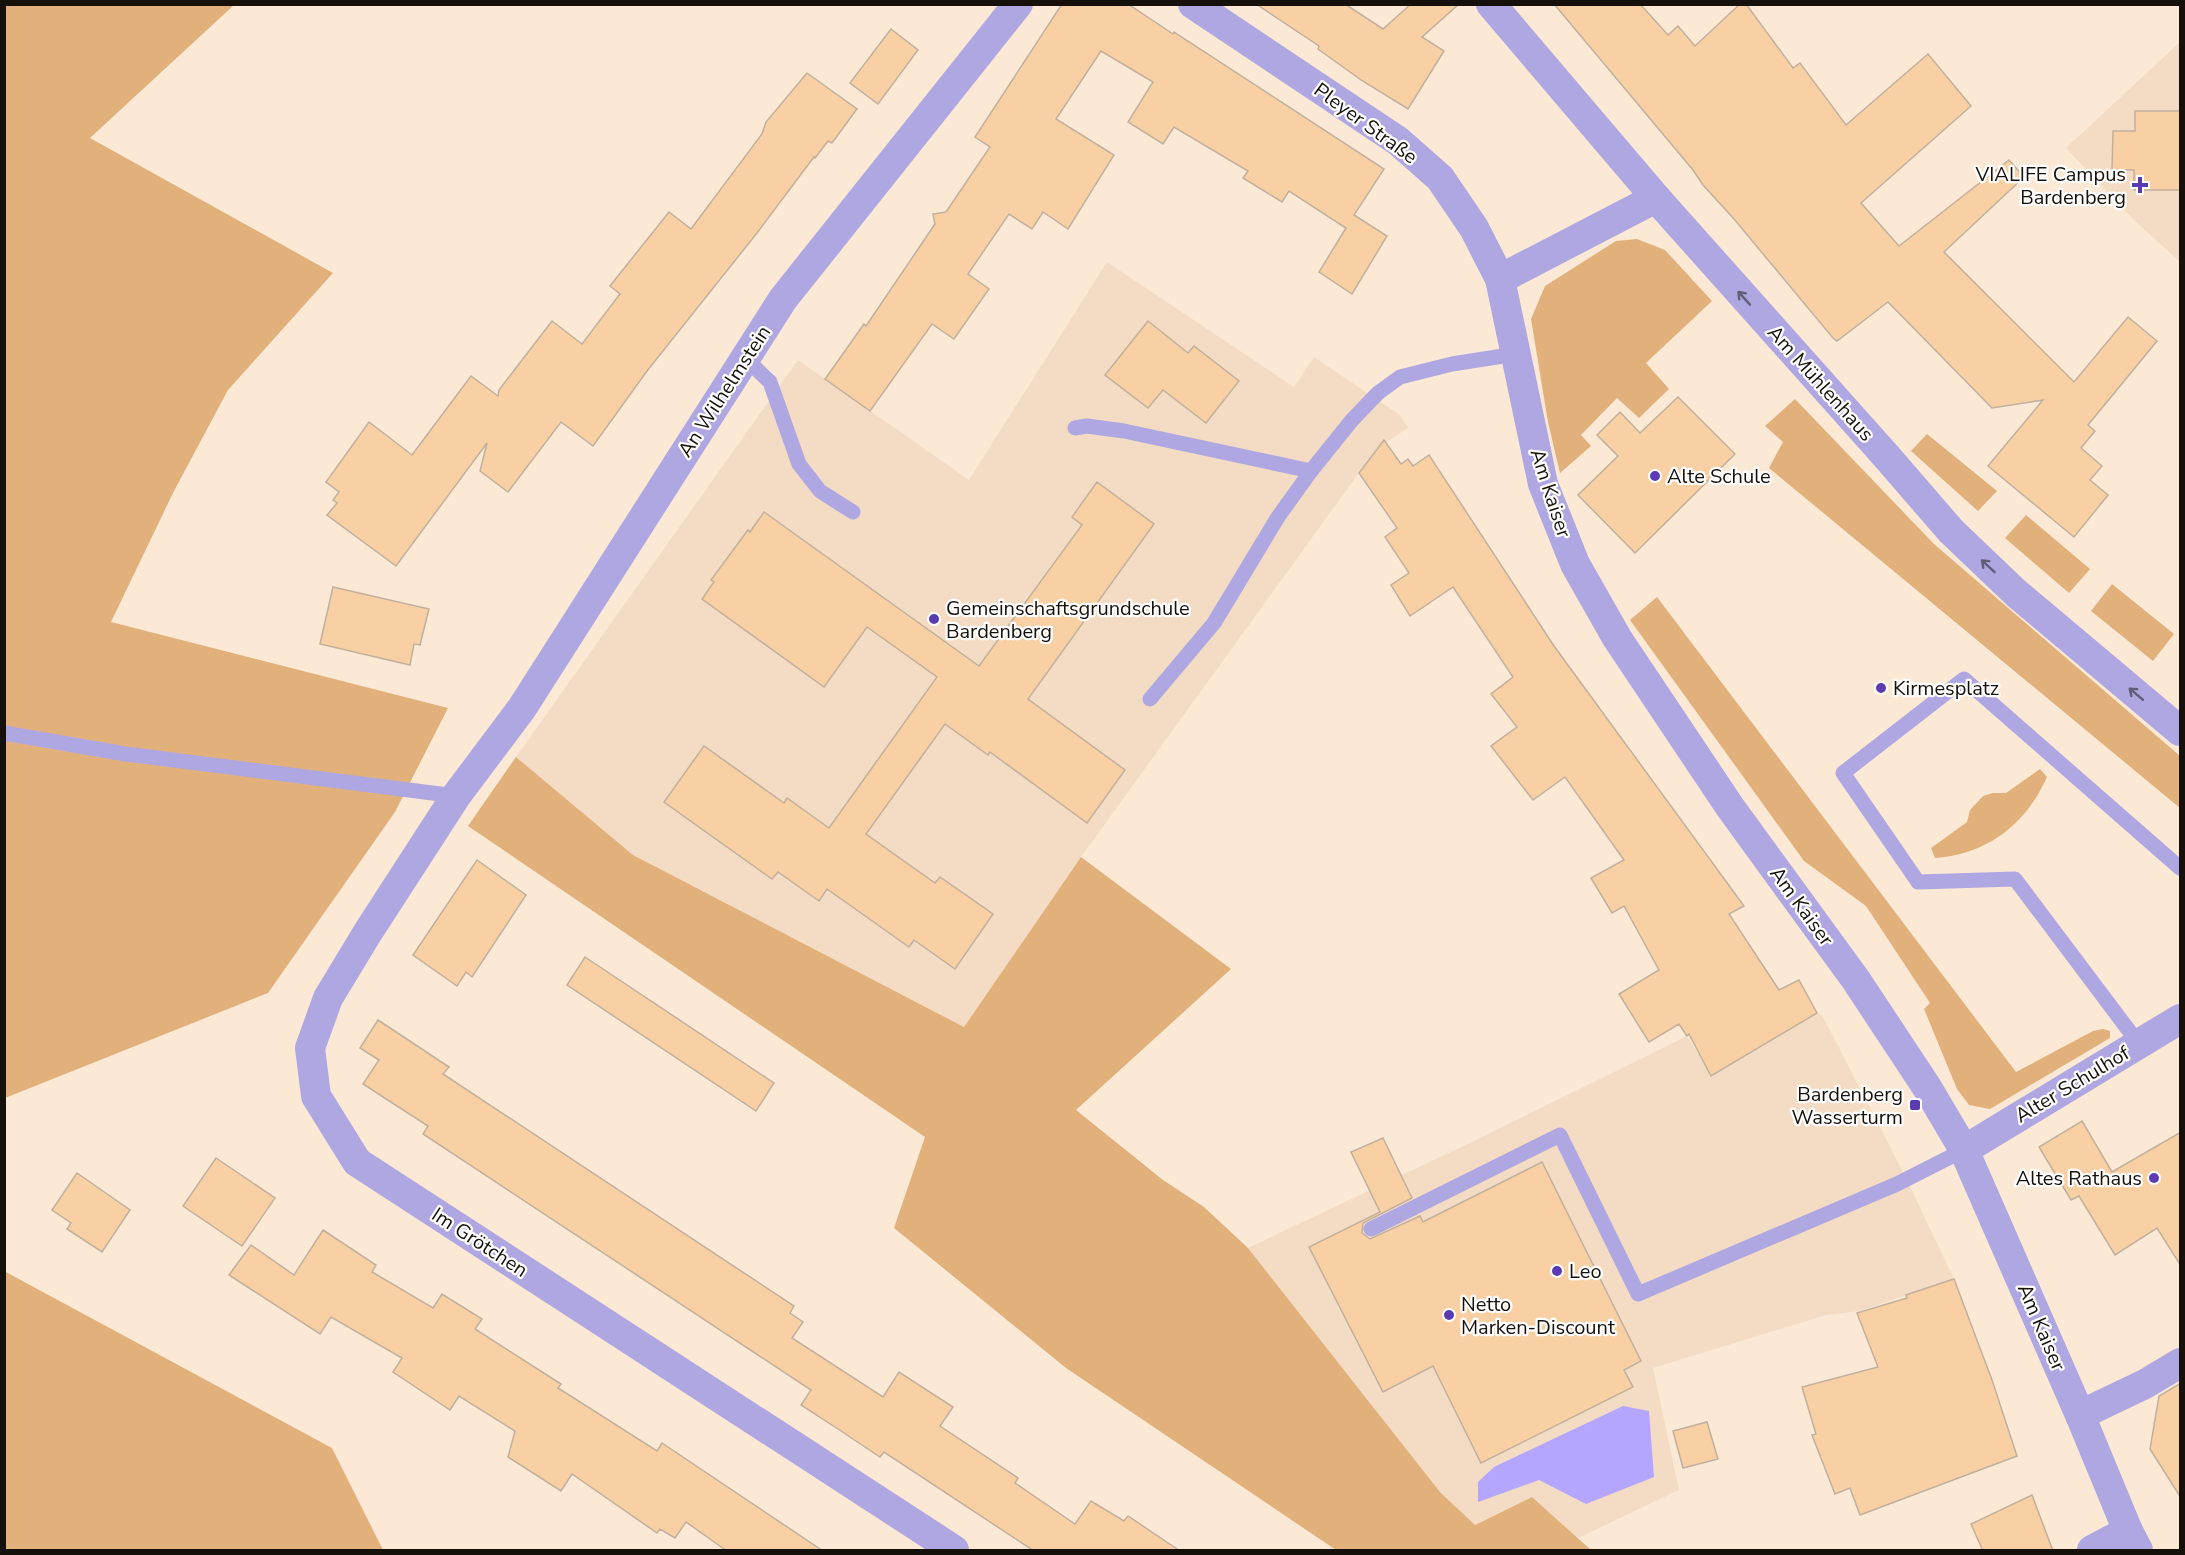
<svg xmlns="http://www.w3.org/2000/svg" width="2185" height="1555" font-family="'Nunito Sans',sans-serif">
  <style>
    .built { fill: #f3dcc3 }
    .green { fill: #e2b17b }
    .water { fill: #b4a6fe }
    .building { fill: #f9d0a3; stroke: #c1b09e; stroke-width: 1.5 }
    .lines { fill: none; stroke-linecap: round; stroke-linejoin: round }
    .service { stroke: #afa7e1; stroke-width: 15 }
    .minor { stroke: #afa7e1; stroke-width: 30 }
    .oneway { stroke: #625c76 }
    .poi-dot { fill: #5c3ab2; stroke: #fff; stroke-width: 2 }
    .labels { text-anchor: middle; stroke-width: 4.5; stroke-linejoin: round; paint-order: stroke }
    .street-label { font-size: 20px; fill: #16100a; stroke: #fff }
    .poi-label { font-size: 20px; fill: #16100a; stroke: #fff; text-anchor: start }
  </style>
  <rect width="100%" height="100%" fill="#fbe9d6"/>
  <g class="built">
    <path d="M 2180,42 L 2180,262 L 2135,221 L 2066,148 Z"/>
    <path d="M 1107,262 L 1294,387 L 1314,357 L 1400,415 L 1408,428 L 1377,448 L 1081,857 L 964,1027 L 633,855 L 516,757 L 798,360 L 969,480 Z"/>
    <path d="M 1817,1013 L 1822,1015 L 1904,1174 L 1954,1279 L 1860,1311 L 1826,1315 L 1653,1368 L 1679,1490 L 1578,1538 L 1532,1497 L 1475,1525 L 1440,1492 L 1248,1248 L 1476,1140 L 1687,1036 L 1712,1076 Z"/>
  </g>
  <g class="green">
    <path d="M 5,5 L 234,5 L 90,138 L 333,273 L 228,390 L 174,491 L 111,622 L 448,708 L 395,812 L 268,993 L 5,1098 Z"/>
    <path d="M 1637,239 L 1665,250 L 1712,301 L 1646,363 L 1669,389 L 1639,418 L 1617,398 L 1581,435 L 1591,446 L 1560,473 L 1548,422 L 1531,319 L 1545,286 L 1616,241 Z"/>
    <path d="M 1795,399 L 1934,544 L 2180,756 L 2180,808 L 1769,468 L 1783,442 L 1765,426 Z"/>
    <path d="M 1927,434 L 1997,491 L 1978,511 L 1911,451 Z"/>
    <path d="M 2026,515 L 2090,569 L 2069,593 L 2005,538 Z"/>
    <path d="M 2112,584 L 2174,634 L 2153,661 L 2091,611 Z"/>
    <path d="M 1657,597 L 2016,1072 L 2093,1031 L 2103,1029 L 2110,1031 L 2110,1038 L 1990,1109 L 1969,1105 L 1957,1089 L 1924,1009 L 1930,1003 L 1866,906 L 1804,861 L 1630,620 Z"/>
    <path d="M 516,757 L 633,855 L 964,1027 L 1081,857 L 1231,969 L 1076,1110 L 1163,1180 L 1204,1207 L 1248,1248 L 1440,1492 L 1475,1525 L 1532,1497 L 1591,1550 L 1336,1550 L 1066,1368 L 894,1228 L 925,1137 L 468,826 Z"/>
    <path d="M 2040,769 L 2047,777 C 2026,824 1988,854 1935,858 L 1931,848 L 1967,822 L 1970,810 L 1983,796 L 1993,793 L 2006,793 Z"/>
    <path d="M 4,1271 L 332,1448 L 383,1550 L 5,1550 Z"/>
  </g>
  <path class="water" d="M 1623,1406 L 1649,1411 L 1654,1477 L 1586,1504 L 1539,1480 L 1478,1502 L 1478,1482 L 1494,1467 Z"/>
  <g class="building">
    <path d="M 1062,4 L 1128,4 L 1173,34 L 1174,32 L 1384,169 L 1354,215 L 1387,236 L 1352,294 L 1319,272 L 1346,228 L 1289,191 L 1282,202 L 1243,178 L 1248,171 L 1174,127 L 1163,144 L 1128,122 L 1153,82 L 1101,51 L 1056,119 L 1114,155 L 1068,229 L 1043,212 L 1032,229 L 1009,214 L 968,274 L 989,289 L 954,339 L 932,324 L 870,411 L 825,379 L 864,324 L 866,326 L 935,224 L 933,214 L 946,212 L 990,147 L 975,137 Z"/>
    <path d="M 1256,4 L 1345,4 L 1383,29 L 1411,4 L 1459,4 L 1422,37 L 1444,51 L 1408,109 L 1361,80 L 1318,49 L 1319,46 Z"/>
    <path d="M 1554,4 L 1640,4 L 1668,35 L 1678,26 L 1695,46 L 1740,4 L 1746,4 L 1793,68 L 1800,63 L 1846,125 L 1928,54 L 1971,106 L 1861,203 L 1899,246 L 2009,160 L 2024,177 L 1944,252 L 2074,382 L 2128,317 L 2157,341 L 2088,425 L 2095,431 L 2081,448 L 2102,466 L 2090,480 L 2108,495 L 2074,537 L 1988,466 L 2043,400 L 1992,408 L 1888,302 L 1837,341 L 1833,338 L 1734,219 L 1703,185 L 1693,170 Z"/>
    <path d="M 891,29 L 918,50 L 878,104 L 850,83 Z"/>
    <path d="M 807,73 L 857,109 L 832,143 L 828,141 L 815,158 L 814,157 L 757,233 L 647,371 L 593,446 L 561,422 L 508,492 L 480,471 L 487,443 L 396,566 L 327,515 L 337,503 L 333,500 L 339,492 L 326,482 L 369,422 L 412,455 L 471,376 L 498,396 L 499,390 L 552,321 L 582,344 L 620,294 L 610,286 L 669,212 L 691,229 L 762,134 L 766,122 Z"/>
    <path d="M 2135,111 L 2181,111 L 2181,190 L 2134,190 L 2134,170 L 2112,170 L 2113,131 L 2135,131 Z"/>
    <path d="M 1148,321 L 1188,353 L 1194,346 L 1239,381 L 1206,423 L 1163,390 L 1148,408 L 1105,375 Z"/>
    <path d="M 1678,397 L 1735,454 L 1635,553 L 1578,495 L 1618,456 L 1597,435 L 1620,412 L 1640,433 Z"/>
    <path d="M 1384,440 L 1401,464 L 1408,459 L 1413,466 L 1429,455 L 1554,646 L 1744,906 L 1729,914 L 1779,990 L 1799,980 L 1817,1013 L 1711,1076 L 1689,1034 L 1687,1036 L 1679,1024 L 1649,1042 L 1619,994 L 1659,970 L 1624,906 L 1612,913 L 1591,878 L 1624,860 L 1565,777 L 1533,800 L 1491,746 L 1517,727 L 1491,694 L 1513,677 L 1453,587 L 1410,616 L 1391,585 L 1409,573 L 1385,537 L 1397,528 L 1359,473 Z"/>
    <path d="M 1097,482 L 1154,524 L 1028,699 L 1125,770 L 1087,823 L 990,752 L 988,755 L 945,724 L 866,834 L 935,883 L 940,877 L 993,914 L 955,969 L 914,940 L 909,947 L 827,889 L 819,901 L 778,872 L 772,879 L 664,802 L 704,746 L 784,803 L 787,798 L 829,828 L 937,677 L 867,627 L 824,687 L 702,599 L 714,582 L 711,580 L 748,530 L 750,532 L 764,512 L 979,666 L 1082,525 L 1072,517 Z"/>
    <path d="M 333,587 L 429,609 L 420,645 L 414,644 L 410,665 L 320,644 Z"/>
    <path d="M 477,860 L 526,895 L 472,977 L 466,972 L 457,986 L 413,955 Z"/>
    <path d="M 585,957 L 774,1083 L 756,1111 L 567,985 Z"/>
    <path d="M 378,1020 L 449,1067 L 443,1074 L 794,1306 L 790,1313 L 803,1322 L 792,1338 L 883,1397 L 899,1372 L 953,1407 L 940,1426 L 1018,1478 L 1015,1483 L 1075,1524 L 1091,1501 L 1124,1521 L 1128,1516 L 1180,1551 L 1034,1551 L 884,1452 L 880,1457 L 841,1431 L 801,1405 L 811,1390 L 423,1134 L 428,1126 L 363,1084 L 379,1060 L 360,1048 Z"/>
    <path d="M 2082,1121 L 2112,1172 L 2181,1132 L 2181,1266 L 2157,1228 L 2115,1255 L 2079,1196 L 2071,1200 L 2039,1147 Z"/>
    <path d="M 1383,1138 L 1412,1198 L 1363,1223 L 1362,1233 L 1370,1239 L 1420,1216 L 1423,1222 L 1542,1162 L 1641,1361 L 1624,1370 L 1633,1387 L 1481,1463 L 1433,1366 L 1383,1392 L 1309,1247 L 1380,1212 L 1351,1152 Z"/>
    <path d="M 216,1158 L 275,1198 L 242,1246 L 183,1206 Z"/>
    <path d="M 77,1173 L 130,1210 L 102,1252 L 67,1229 L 71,1223 L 52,1210 Z"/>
    <path d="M 323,1230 L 376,1265 L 372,1272 L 433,1308 L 442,1294 L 482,1319 L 475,1329 L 561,1384 L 558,1388 L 657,1451 L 662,1443 L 823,1551 L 727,1551 L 686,1522 L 675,1538 L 660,1529 L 657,1533 L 572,1474 L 561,1491 L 508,1457 L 515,1431 L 459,1396 L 450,1410 L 393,1372 L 402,1358 L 331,1317 L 320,1334 L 229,1275 L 251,1245 L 294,1275 Z"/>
    <path d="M 1954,1279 L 1992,1380 L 2017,1456 L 1860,1515 L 1850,1488 L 1835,1494 L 1812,1435 L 1816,1434 L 1802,1387 L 1878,1367 L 1857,1313 L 1907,1298 L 1906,1295 Z"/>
    <path d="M 2181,1383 L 2181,1498 L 2150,1449 L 2159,1396 Z"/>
    <path d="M 1707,1422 L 1718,1459 L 1683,1468 L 1673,1431 Z"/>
    <path d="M 2032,1495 L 2053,1551 L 1983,1551 L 1971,1524 Z"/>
  </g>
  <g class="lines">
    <g class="service">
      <path d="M 745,358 L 770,382 L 799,464 L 820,491 L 853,512"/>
      <path d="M 1075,428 L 1087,426 L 1124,431 L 1311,471 L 1352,420 L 1378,393 L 1400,377 L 1452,364 L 1516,354"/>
      <path d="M 1150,699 L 1214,623 L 1278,517 L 1311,471"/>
      <path d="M 4,733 L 126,754 L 456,796"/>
      <path d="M 2139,1044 L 2015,879 L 1918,882 L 1843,773 L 1964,679 L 2180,868"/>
      <path d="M 1371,1229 L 1560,1135 L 1638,1294 L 1897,1184 L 1964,1150"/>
    </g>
    <g class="minor">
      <path d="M 1193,4 L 1398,141 L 1440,178 L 1474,228 L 1500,279 L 1543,484 L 1575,564 L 1617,638 L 1730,807 L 1856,980 L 1928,1089 L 1964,1150 L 2080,1415 L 2128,1531 L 2138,1550"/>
      <path d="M 1491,4 L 1656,198 L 1887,457 L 1951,531 L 2016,593 L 2180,731"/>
      <path d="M 1500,279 L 1656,198"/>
      <path d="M 1964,1150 L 2180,1019"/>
      <path d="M 2080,1415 L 2145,1384 L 2180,1363"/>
      <path d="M 954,1550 L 357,1162 L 316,1096 L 310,1048 L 328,998 L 368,932 L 456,796 L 522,708 L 783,299 L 1018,4"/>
      <path d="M 2092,1550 L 2128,1531"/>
    </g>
  </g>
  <defs><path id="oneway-shaft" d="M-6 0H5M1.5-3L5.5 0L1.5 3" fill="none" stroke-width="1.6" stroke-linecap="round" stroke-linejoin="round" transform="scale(1.5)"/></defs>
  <g class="oneway">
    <use href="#oneway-shaft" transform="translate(1744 298) rotate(-132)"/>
    <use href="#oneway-shaft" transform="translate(1988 566) rotate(-137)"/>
    <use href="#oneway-shaft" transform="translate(2136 694) rotate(-140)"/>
  </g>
  <g class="poi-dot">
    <path d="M2137 176h6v6h6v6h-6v6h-6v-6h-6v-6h6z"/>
    <circle cx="1655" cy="476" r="6"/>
    <circle cx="934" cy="619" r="6"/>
    <circle cx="1881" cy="688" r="6"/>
    <rect x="1909" y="1099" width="12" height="12" rx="3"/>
    <circle cx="2154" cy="1178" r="6"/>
    <circle cx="1557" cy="1271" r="6"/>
    <circle cx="1449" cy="1315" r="6"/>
  </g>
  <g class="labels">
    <g class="street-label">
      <text transform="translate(1366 123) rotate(36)" y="7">Pleyer Straße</text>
      <text transform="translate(1821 383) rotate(48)" y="7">Am Mühlenhaus</text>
      <text transform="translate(724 391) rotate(-57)" y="7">An Wilhelmstein</text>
      <text transform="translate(1551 493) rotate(72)" y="7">Am Kaiser</text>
      <text transform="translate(1802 906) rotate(54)" y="7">Am Kaiser</text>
      <text transform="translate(2072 1084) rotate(-31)" y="7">Alter Schulhof</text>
      <text transform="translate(480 1242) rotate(33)" y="7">Im Grötchen</text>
      <text transform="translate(2042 1327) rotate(67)" y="7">Am Kaiser</text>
    </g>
    <g class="poi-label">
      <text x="2126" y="181" text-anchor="end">VIALIFE Campus<tspan x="2126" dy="23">Bardenberg</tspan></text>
      <text x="1667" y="483">Alte Schule</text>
      <text x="946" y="615">Gemeinschaftsgrundschule<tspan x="946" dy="23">Bardenberg</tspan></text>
      <text x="1893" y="695">Kirmesplatz</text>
      <text x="1903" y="1101" text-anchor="end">Bardenberg<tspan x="1903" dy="23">Wasserturm</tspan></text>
      <text x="2142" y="1185" text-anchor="end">Altes Rathaus</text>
      <text x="1569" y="1278">Leo</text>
      <text x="1461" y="1311">Netto<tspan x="1461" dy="23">Marken-Discount</tspan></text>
    </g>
  </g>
  <rect width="2185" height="1555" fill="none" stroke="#16100a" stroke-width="12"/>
</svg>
